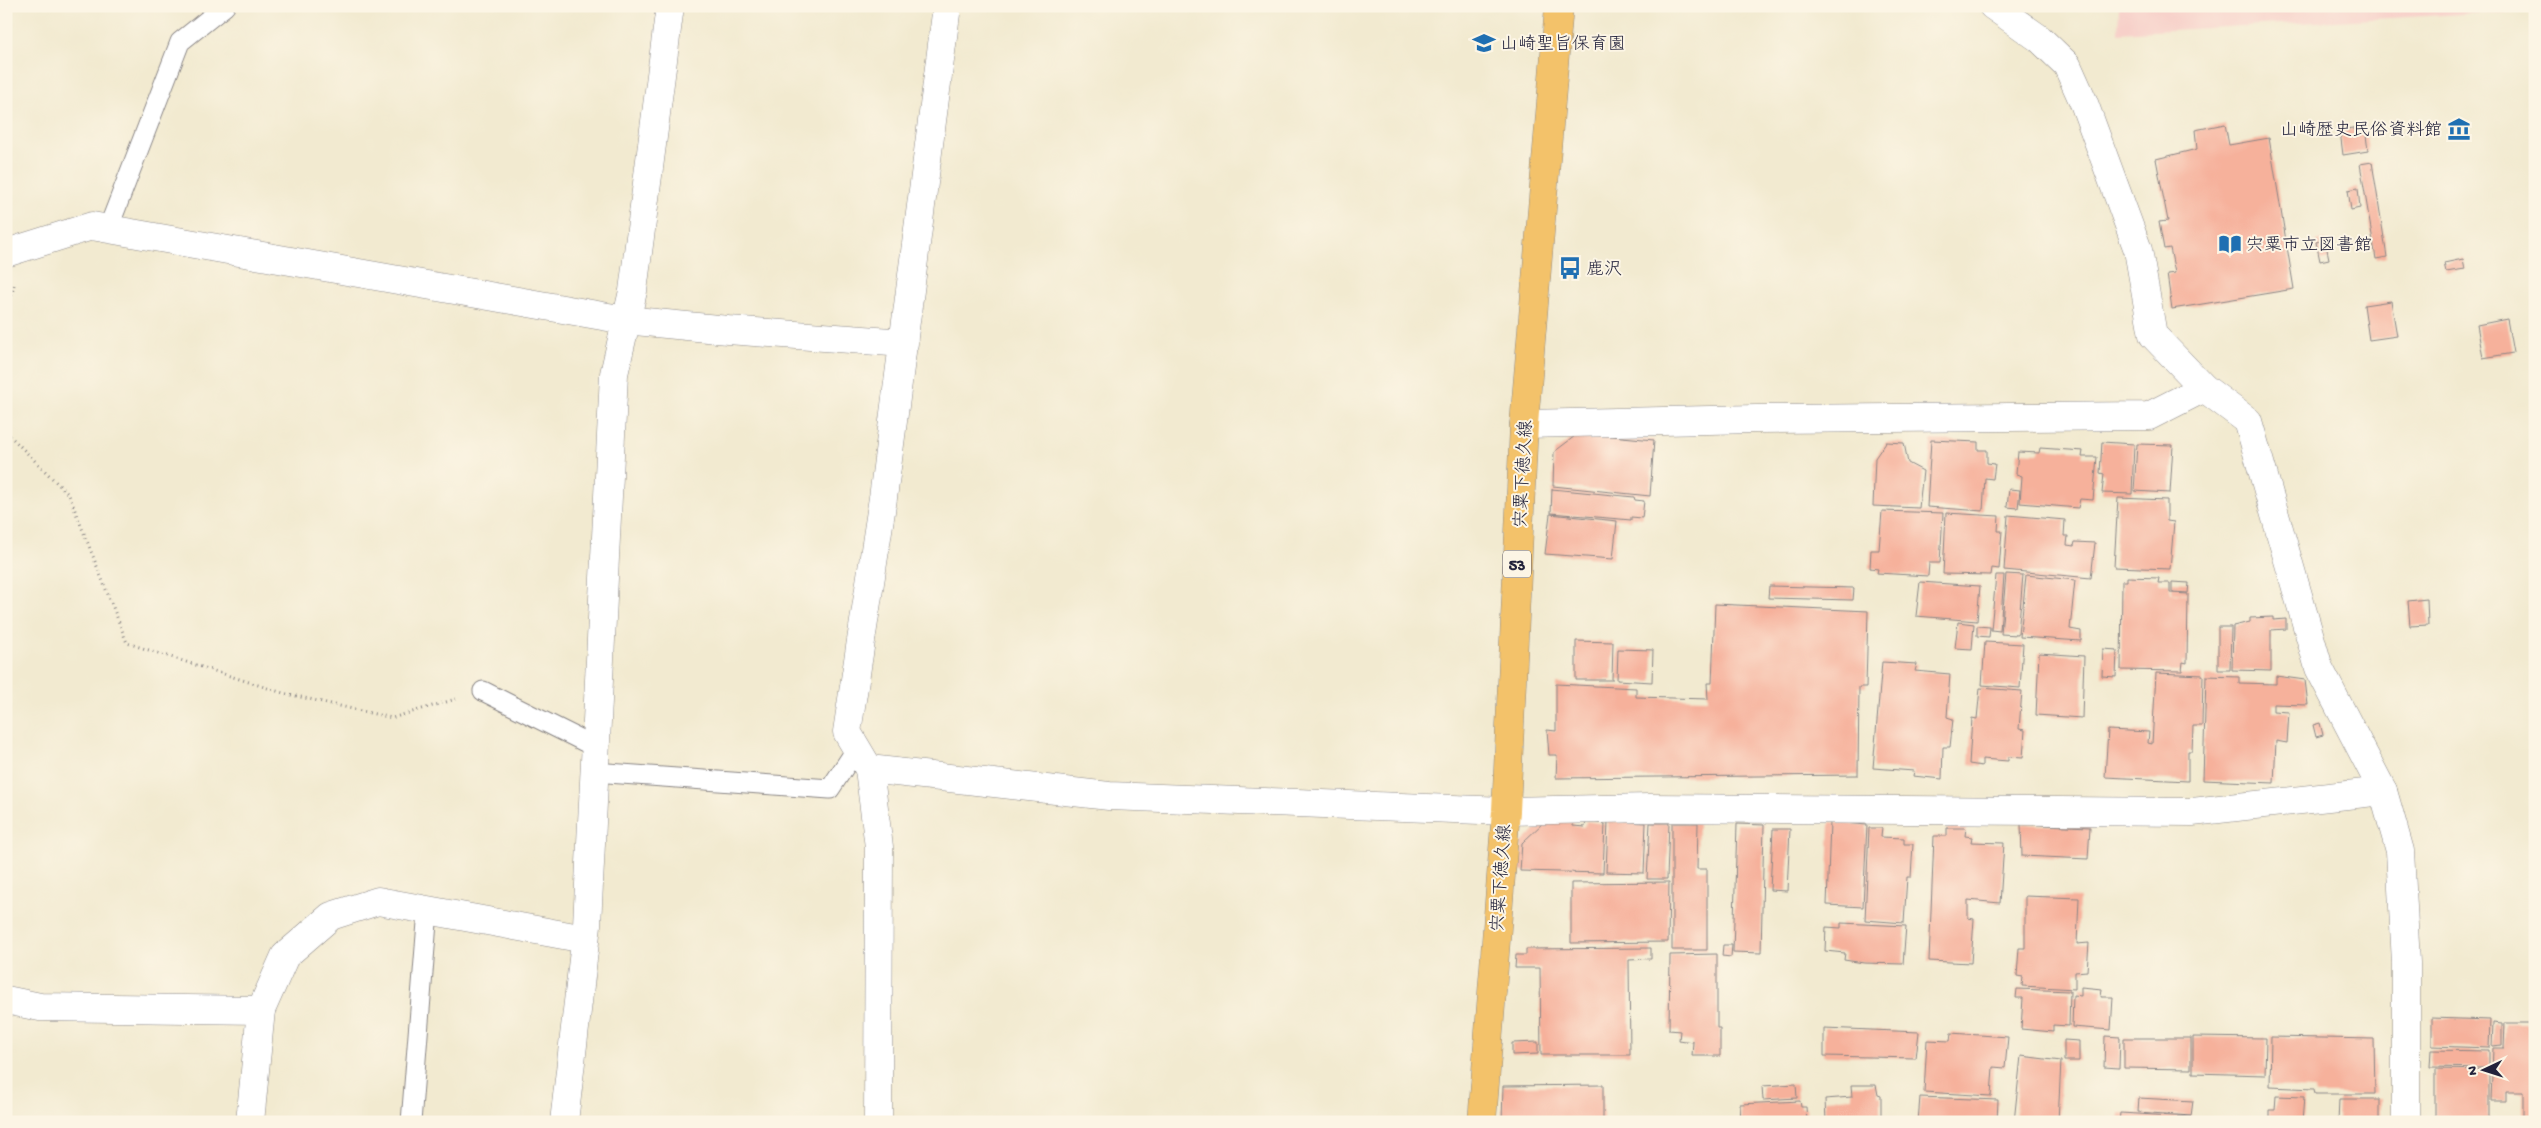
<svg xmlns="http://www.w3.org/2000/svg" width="2541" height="1128" font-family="'Gochi Hand','Klee One',sans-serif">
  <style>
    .built { fill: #f7d0c9 }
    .building { fill: #f6b19b }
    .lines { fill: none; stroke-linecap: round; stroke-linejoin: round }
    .service-casing { stroke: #8a8686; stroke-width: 21 }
    .minor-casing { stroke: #8a8686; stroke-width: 29 }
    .primary-casing { stroke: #8a8686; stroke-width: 29 }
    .path { stroke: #8a8686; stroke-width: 3; stroke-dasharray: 1 4; stroke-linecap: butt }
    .service { stroke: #fff; stroke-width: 19 }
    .minor { stroke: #fff; stroke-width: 28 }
    .primary { stroke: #f3c26a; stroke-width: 28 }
    .labels { text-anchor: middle; stroke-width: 4; stroke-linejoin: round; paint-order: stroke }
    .shield { fill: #fcf5e5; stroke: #63616e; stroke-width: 1 }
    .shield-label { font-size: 16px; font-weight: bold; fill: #22223b }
    .poi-label { font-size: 18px; fill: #22223b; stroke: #fcf5e5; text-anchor: start }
    .street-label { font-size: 18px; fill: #22223b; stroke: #fcf5e5 }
  </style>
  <rect width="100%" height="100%" fill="#fcf5e5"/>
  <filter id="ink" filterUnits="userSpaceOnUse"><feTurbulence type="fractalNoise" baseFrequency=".02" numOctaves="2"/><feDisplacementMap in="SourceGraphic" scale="10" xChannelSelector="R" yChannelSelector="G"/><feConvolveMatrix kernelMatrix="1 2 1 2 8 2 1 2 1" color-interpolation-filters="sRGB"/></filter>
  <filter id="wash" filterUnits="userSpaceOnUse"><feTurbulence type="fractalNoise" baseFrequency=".0096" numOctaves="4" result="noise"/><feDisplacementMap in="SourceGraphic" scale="20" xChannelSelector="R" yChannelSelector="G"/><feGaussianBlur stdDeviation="1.12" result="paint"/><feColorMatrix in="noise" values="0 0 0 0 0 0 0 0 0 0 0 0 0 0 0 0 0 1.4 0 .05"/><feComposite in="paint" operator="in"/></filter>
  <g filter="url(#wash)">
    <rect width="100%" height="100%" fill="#f2ead0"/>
    <path class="built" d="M 2119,6 L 2535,6 L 2535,10 L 2118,33 Z"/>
    <g id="blocks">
      <g class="building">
        <path d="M 2225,124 L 2229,145 L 2269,138 L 2294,289 L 2172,309 L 2167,274 L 2175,273 L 2170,248 L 2164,249 L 2159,222 L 2168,221 L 2156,159 L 2197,149 L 2195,130 Z"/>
        <path d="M 2365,127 L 2368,151 L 2343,155 L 2340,131 Z"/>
        <path d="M 2372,162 L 2387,257 L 2376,259 L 2360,164 Z"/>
        <path d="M 2358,188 L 2360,208 L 2351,210 L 2348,190 Z"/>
        <path d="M 2325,240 L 2329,259 L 2320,261 L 2316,242 Z"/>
        <path d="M 2463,259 L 2465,269 L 2446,272 L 2444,263 Z"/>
        <path d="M 2391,301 L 2397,336 L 2369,340 L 2364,305 Z"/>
        <path d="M 2507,319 L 2513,353 L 2483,358 L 2477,325 Z"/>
        <path d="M 1579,433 L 1654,440 L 1650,496 L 1553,486 L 1554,452 Z"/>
        <path d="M 1931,440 L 1978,442 L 1978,450 L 1987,450 L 1987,463 L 1995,464 L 1993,479 L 1985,478 L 1983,511 L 1927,507 Z"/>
        <path d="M 1886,442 L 1904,443 L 1908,463 L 1923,471 L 1919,508 L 1873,506 L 1875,458 Z"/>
        <path d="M 2102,442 L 2134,444 L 2132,494 L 2102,493 L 2104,474 L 2100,473 Z"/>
        <path d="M 2137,444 L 2173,445 L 2170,493 L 2134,491 Z"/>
        <path d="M 2040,448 L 2083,451 L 2082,457 L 2097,457 L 2093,500 L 2080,499 L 2078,508 L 2020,503 L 2022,476 L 2016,474 L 2018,452 L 2039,453 Z"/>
        <path d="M 1552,489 L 1634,497 L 1635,500 L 1644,501 L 1642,518 L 1631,517 L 1631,520 L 1551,513 Z"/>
        <path d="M 2009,489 L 2020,490 L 2018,508 L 2007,507 Z"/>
        <path d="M 2118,498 L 2167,500 L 2167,521 L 2174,522 L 2170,569 L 2114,567 Z"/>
        <path d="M 1882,511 L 1943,513 L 1940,563 L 1929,563 L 1928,576 L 1877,573 L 1878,569 L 1870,568 L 1871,550 L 1879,550 Z"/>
        <path d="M 1946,513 L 1999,516 L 1998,531 L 2002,531 L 1999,569 L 1992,568 L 1991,575 L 1943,574 Z"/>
        <path d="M 1550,514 L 1617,521 L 1613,559 L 1545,554 Z"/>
        <path d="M 2008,515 L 2065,520 L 2064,536 L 2068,536 L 2067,545 L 2074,546 L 2075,542 L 2095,543 L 2091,578 L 2004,570 Z"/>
        <path d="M 2006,574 L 2023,575 L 2018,635 L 2001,634 Z"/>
        <path d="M 1996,575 L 2004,575 L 2000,631 L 1991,630 Z"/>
        <path d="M 2026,575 L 2075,580 L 2070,629 L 2081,631 L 2081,641 L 2020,637 Z"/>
        <path d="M 2127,577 L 2159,578 L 2158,583 L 2170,583 L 2170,593 L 2188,594 L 2187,663 L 2183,662 L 2182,671 L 2121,670 L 2122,581 L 2127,581 Z"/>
        <path d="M 1920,582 L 1980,586 L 1977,621 L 1916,616 Z"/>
        <path d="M 2172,582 L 2189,583 L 2188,593 L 2172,592 Z"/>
        <path d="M 1769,586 L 1854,588 L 1853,600 L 1768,598 Z"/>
        <path d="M 2427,599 L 2428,625 L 2410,626 L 2408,601 Z"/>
        <path d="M 1715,604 L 1868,611 L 1866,687 L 1859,687 L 1858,775 L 1556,778 L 1557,755 L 1549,755 L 1547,730 L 1556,731 L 1556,684 L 1636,688 L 1636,697 L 1708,699 L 1707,683 L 1712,683 Z"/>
        <path d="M 2273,617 L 2273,620 L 2286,619 L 2286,629 L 2271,630 L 2271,671 L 2232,670 L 2233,626 L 2250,622 L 2250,618 Z"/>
        <path d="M 1958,622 L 1974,624 L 1972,649 L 1955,648 Z"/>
        <path d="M 1977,626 L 1990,627 L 1989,637 L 1977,636 Z"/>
        <path d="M 2218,627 L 2231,627 L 2230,670 L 2218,670 Z"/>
        <path d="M 1576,641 L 1613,642 L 1612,680 L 1576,680 Z"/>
        <path d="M 1985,642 L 2023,644 L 2020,688 L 1982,685 Z"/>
        <path d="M 1618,649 L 1653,650 L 1652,682 L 1617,680 Z"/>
        <path d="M 2103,649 L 2117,650 L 2116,677 L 2102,676 Z"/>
        <path d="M 2039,653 L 2084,656 L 2082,718 L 2036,715 Z"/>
        <path d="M 1882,662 L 1917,664 L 1915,671 L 1950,674 L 1947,717 L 1953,719 L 1950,747 L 1943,747 L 1942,779 L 1913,776 L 1914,771 L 1873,768 Z"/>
        <path d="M 2156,673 L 2203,675 L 2202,726 L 2193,726 L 2192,751 L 2188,751 L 2188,781 L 2105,777 L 2108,730 L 2149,732 L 2148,743 L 2152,744 Z"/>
        <path d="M 2206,676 L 2239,677 L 2239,683 L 2276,684 L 2276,676 L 2305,680 L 2308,705 L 2273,704 L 2273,711 L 2289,712 L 2287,743 L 2276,741 L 2274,783 L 2203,780 Z"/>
        <path d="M 1980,688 L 2022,691 L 2019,729 L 2025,730 L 2023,758 L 2008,757 L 2008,761 L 1982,759 L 1982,766 L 1969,764 L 1972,718 L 1977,719 Z"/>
        <path d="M 2320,723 L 2323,735 L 2316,737 L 2313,725 Z"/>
        <path d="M 1545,821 L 1573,822 L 1573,826 L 1585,827 L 1586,821 L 1605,824 L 1603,873 L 1520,871 L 1522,843 Z"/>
        <path d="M 1608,821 L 1646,823 L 1644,873 L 1606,872 Z"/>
        <path d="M 1830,822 L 1867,825 L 1863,907 L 1827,905 Z"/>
        <path d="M 1650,823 L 1669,823 L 1667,879 L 1647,879 Z"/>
        <path d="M 1672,823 L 1698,823 L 1697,869 L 1707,869 L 1707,950 L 1672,950 Z"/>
        <path d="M 1737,824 L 1764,825 L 1761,953 L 1733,952 Z"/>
        <path d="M 2021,824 L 2090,827 L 2088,859 L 2022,856 Z"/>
        <path d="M 1869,828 L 1882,828 L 1881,837 L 1904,838 L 1904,844 L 1913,844 L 1911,877 L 1907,877 L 1904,923 L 1865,920 Z"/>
        <path d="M 1947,828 L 1966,828 L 1965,836 L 1972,837 L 1971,842 L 2004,843 L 2000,903 L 1968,900 L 1968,918 L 1974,919 L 1971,963 L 1929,961 L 1934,836 L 1947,836 Z"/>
        <path d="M 1773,829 L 1790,829 L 1787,891 L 1770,890 Z"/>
        <path d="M 1669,882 L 1668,942 L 1571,943 L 1571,883 Z"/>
        <path d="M 2025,896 L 2079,898 L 2077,944 L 2089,943 L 2087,971 L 2075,972 L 2075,989 L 2022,986 L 2023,977 L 2017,976 L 2019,948 L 2025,948 Z"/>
        <path d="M 1841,923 L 1906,926 L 1903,964 L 1864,963 L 1844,960 L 1845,953 L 1825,951 L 1826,927 L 1841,928 Z"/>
        <path d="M 1723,945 L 1732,945 L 1731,957 L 1722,956 Z"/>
        <path d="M 1651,948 L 1651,959 L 1629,960 L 1630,1055 L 1541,1055 L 1540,968 L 1515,968 L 1516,955 L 1526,955 L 1526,949 Z"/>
        <path d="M 1717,954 L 1717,1028 L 1720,1028 L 1720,1056 L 1692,1056 L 1693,1042 L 1679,1040 L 1680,1031 L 1669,1030 L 1670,955 Z"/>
        <path d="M 2081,987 L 2102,989 L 2101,997 L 2113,997 L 2111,1030 L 2072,1027 L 2073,995 L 2081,996 Z"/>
        <path d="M 2017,989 L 2070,991 L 2069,1026 L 2053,1025 L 2053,1032 L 2021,1029 L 2023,998 L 2016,998 Z"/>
        <path d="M 2432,1018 L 2490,1020 L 2489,1048 L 2432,1046 Z"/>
        <path d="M 2493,1023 L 2502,1024 L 2502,1045 L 2492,1046 Z"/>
        <path d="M 2505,1023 L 2535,1023 L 2535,1122 L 2523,1122 L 2523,1092 L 2506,1092 L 2506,1101 L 2491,1101 L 2493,1048 L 2504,1048 Z"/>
        <path d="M 1824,1028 L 1919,1032 L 1916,1058 L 1824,1056 Z"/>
        <path d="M 1951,1033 L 2008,1037 L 2005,1068 L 1993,1067 L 1991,1096 L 1924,1092 L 1927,1040 L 1950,1041 Z"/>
        <path d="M 2105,1036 L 2120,1037 L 2119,1068 L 2104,1067 Z"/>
        <path d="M 2193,1037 L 2266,1038 L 2265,1075 L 2193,1073 Z"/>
        <path d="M 2271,1037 L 2374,1039 L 2375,1094 L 2315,1094 L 2314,1089 L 2270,1087 Z"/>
        <path d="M 2124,1038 L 2191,1038 L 2191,1069 L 2124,1068 Z"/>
        <path d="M 2064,1040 L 2079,1041 L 2079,1061 L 2064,1061 Z"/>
        <path d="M 1538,1042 L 1538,1054 L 1512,1055 L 1512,1043 Z"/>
        <path d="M 2431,1050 L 2489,1051 L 2489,1068 L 2430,1067 Z"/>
        <path d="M 2021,1056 L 2061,1061 L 2058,1122 L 2014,1122 Z"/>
        <path d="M 2435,1069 L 2489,1070 L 2489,1122 L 2435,1122 Z"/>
        <path d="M 1796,1084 L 1797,1098 L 1763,1100 L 1762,1086 Z"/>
        <path d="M 1603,1085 L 1603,1122 L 1502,1122 L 1503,1086 Z"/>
        <path d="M 1851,1085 L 1876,1085 L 1878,1095 L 1881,1096 L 1881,1120 L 1826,1122 L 1825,1099 L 1852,1097 Z"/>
        <path d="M 2276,1096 L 2304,1097 L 2302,1122 L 2269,1122 L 2269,1110 L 2275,1110 Z"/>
        <path d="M 1920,1097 L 1998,1100 L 1997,1122 L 1918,1122 Z"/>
        <path d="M 2139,1098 L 2193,1101 L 2191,1116 L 2138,1112 Z"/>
        <path d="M 2339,1099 L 2379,1099 L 2379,1122 L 2338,1122 Z"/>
        <path d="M 1800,1101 L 1801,1107 L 1806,1107 L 1807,1122 L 1741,1122 L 1740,1104 Z"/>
        <path d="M 2120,1113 L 2191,1117 L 2191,1122 L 2119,1122 Z"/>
      </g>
    </g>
  </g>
  <g filter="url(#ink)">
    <use href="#blocks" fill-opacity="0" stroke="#8a8686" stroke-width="1"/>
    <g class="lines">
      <defs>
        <g id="service">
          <path d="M 108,229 L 180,42 L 225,6"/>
          <path d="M 483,691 L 595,747"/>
          <path d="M 594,772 L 830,789 L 857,748"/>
          <path d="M 411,1122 L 428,910"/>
        </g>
        <g id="minor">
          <path d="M 1993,6 L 2040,39 L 2067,65 L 2084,103 L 2138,250 L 2153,335 L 2204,388 L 2248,421 L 2319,668 L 2383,791 L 2400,851 L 2406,963 L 2406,1122"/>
          <path d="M 6,253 L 92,226 L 625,320 L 728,330 L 904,343"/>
          <path d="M 1524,424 L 1756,419 L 2149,416 L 2204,388"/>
          <path d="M 869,769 L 1109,796 L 1506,811 L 1649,808 L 2192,812 L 2383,791"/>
          <path d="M 6,1000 L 40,1007 L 261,1010"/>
          <path d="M 250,1122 L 261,1010 L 285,956 L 331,916 L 378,901 L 585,939"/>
          <path d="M 564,1122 L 587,925 L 614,374 L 633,291 L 670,6"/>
          <path d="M 878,1122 L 879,847 L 869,769 L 847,732 L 883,498 L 947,6"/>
        </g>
        <path id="primary" d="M 1482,1122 L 1506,811 L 1524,424 L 1559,6"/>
      </defs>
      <use href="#service" class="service-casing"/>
      <use href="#minor" class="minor-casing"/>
      <use href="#primary" class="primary-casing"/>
      <g class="path">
        <path d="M 6,320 L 14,285"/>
        <path d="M 6,432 L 69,495 L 127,643 L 283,693 L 392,718 L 456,699"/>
      </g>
      <use href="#service" class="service"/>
      <use href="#minor" class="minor"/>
      <use href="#primary" class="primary"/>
    </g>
  </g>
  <defs>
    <symbol id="school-bare" viewBox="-9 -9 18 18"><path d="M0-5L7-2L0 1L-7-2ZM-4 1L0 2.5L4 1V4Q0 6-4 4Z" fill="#1f6fb2" stroke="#fcf5e5" stroke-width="2.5" paint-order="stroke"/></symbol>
    <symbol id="museum-bare" viewBox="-9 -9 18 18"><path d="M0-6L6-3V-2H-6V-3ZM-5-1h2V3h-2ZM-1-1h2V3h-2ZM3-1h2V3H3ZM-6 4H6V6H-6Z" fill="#1f6fb2" stroke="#fcf5e5" stroke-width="2.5" paint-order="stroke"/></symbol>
    <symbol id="library-bare" viewBox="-9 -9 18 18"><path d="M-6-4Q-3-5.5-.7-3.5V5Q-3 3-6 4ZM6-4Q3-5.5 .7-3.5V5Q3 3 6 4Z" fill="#1f6fb2" stroke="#fcf5e5" stroke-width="2.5" paint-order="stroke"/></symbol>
    <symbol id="bus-bare" viewBox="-9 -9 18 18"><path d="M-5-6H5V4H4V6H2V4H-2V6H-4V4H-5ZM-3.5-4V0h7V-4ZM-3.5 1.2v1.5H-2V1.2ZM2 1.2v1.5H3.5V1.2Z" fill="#1f6fb2" stroke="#fcf5e5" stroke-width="2.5" paint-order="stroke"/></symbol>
  </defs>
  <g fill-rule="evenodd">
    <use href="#school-bare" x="1468" y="27" width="32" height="32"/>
    <use href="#museum-bare" x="2443" y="113" width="32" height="32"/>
    <use href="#library-bare" x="2214" y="228" width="32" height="32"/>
    <use href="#bus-bare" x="1554" y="252" width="32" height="32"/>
  </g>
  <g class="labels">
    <rect class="shield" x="1503" y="550.5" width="28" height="27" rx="4"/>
    <g class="shield-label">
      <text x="1517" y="570">53</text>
    </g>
    <g class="poi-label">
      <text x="1500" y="49">山崎聖旨保育園</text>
      <text x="2442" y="135" text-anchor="end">山崎歴史民俗資料館</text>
      <text x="2246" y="250">宍粟市立図書館</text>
      <text x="1586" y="274">鹿沢</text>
    </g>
    <g class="street-label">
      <text transform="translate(1522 474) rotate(-87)" y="6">宍粟下徳久線</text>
      <text transform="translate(1500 878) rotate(-86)" y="6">宍粟下徳久線</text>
    </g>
  </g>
  <rect width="2541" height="1128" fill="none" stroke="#fcf5e5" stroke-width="25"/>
  <g transform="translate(2484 1070) rotate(266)" stroke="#fcf5e5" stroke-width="4" paint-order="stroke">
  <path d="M0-4L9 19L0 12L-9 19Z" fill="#22223b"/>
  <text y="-8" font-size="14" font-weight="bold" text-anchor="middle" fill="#22223b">N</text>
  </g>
</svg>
